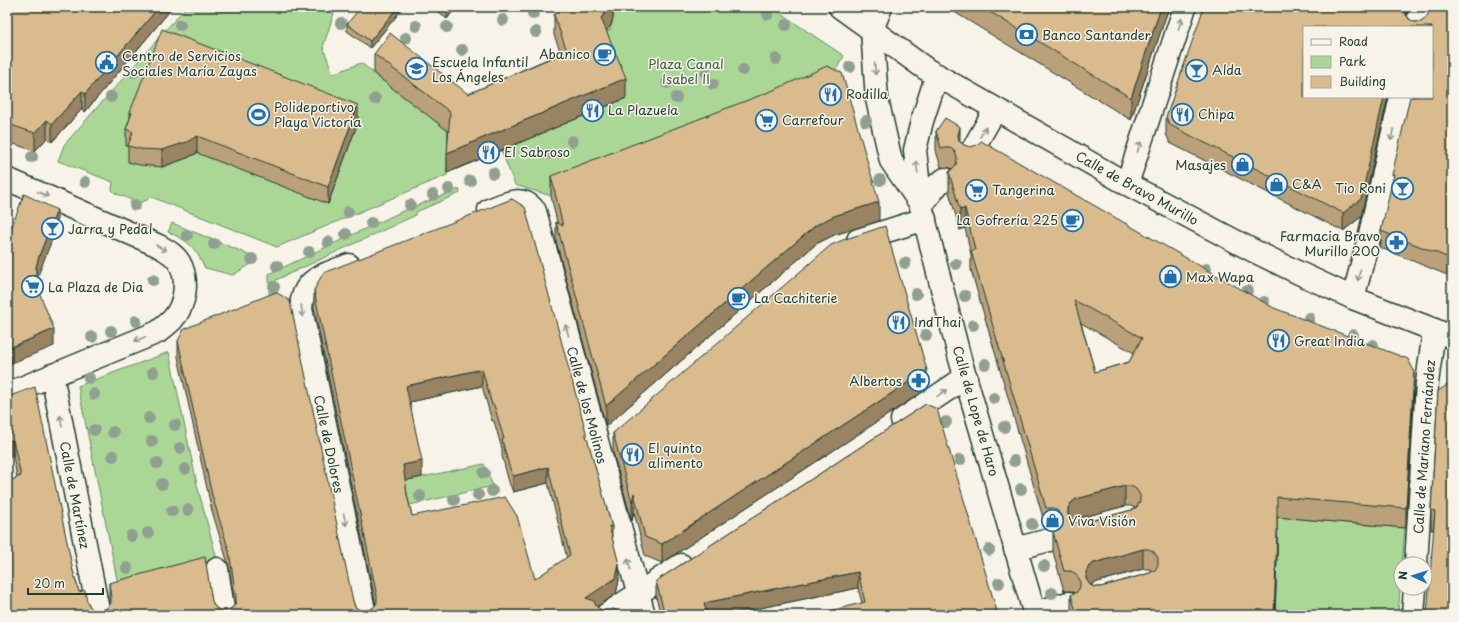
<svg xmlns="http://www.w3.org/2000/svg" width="1459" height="622" font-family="'Playpen Sans',sans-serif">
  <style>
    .green { fill: #abd796; stroke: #658a65 }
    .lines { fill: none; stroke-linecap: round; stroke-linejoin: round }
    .minor-casing { stroke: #1f3d34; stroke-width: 25 }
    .major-casing { stroke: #1f3d34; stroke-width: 25 }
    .minor { stroke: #f7f3e8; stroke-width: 22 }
    .major { stroke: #f7f3e8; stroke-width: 22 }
    .tree { fill: #90a090 }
    .wall { fill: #bba179; stroke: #1f3d34; fill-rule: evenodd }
    .shaded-wall { fill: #988363; stroke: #1f3d34 }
    .building { fill: #d9bb8d; stroke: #1f3d34; fill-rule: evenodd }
    .oneway { stroke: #8b988e }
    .labels { text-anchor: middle; stroke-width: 3; stroke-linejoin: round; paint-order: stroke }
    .poi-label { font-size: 13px; fill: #1f3d34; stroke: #f7f3e8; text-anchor: start }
    .park-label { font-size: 13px; fill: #3b5c48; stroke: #f7f3e8 }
    .street-label { font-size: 13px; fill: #1f3d34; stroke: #f7f3e8 }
  </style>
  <rect width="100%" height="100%" fill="#f7f3e8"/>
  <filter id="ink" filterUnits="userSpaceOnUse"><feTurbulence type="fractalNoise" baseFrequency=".025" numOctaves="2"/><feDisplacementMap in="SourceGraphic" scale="8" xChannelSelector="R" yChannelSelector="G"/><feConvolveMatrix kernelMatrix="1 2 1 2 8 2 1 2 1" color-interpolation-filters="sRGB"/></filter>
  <g filter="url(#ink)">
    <g class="green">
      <path d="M 186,7 L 336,7 L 323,47 L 333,74 L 361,63 L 450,132 L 447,175 L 277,247 L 149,196 L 147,200 L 139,203 L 115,193 L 112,190 L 113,182 L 58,161 L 64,145 Z"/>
      <path d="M 610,7 L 771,7 L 844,56 L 827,85 L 551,196 L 515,185 L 501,150 L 626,98 L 599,34 L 610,30 L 613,18 Z"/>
      <path d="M 459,189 L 460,193 L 416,212 L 416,215 L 276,280 L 276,296 L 269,297 L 269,274 L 403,211 Z"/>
      <path d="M 172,223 L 243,252 L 256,261 L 233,275 L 205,268 C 194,246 190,242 168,232 Z"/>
      <path d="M 169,352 L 198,489 L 218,563 L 119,589 L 78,386 Z"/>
      <path d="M 484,464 L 493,486 L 362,516 L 356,491 Z"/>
      <path d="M 1277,517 L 1405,528 L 1398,615 L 1275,615 L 1277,553 Z"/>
    </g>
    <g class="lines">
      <defs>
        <g id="minor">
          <path d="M 881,7 L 872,30 L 877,99 L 891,161 L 920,203"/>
          <path d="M 1417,27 L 1421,7"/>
          <path d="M 937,75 L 922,121 L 915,150 L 921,206 L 960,359 L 1035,615"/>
          <path d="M 970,154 L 995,110"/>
          <path d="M 7,179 L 159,246 C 166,250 175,255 179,262 C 189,279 186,305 172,320 C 168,324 163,328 158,332 L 7,394"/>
          <path d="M 1127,184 L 1185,7"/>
          <path d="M 921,206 L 938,184 L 945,179"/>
          <path d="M 489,210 C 506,204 522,193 535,211 L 644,615"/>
          <path d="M 858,240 L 925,219"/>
          <path d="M 349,265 C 324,275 302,278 301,309 L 365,615"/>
          <path d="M 1353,298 L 1370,234 L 1401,97"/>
          <path d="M 52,375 L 99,615"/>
          <path d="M 902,420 L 966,377"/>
          <path d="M 1015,549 L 1049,540"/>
          <path d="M 1416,564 L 1427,383 L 1434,330"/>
          <path d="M 217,569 L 224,615"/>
          <path d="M 1034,613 L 1068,603"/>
          <path d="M 606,615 L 681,565"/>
          <path d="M 1413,615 L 1415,588"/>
        </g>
        <path id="major" d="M 840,7 L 926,69 L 1127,184 L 1252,250 L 1299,273 L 1353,298 L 1452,337"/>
      </defs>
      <use href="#minor" class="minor-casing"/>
      <use href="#major" class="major-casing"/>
      <use href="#minor" class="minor"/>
      <use href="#major" class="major"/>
    </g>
    <g class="tree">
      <circle cx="533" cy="14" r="6"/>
      <circle cx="768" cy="14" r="6"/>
      <circle cx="503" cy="20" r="6"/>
      <circle cx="341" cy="23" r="6"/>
      <circle cx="180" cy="25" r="6"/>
      <circle cx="786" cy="25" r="6"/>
      <circle cx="416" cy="26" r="6"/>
      <circle cx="447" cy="27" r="6"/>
      <circle cx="536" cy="32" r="6"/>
      <circle cx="406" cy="38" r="6"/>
      <circle cx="462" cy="50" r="6"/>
      <circle cx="776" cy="59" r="6"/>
      <circle cx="850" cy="67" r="6"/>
      <circle cx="743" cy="70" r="6"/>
      <circle cx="134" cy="72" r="6"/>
      <circle cx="706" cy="73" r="6"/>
      <circle cx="667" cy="83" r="6"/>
      <circle cx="713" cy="84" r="6"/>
      <circle cx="111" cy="97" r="6"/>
      <circle cx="676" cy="98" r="6"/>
      <circle cx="375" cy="99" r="6"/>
      <circle cx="866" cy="121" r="6"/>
      <circle cx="572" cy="141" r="6"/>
      <circle cx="546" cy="154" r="6"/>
      <circle cx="32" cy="157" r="6"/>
      <circle cx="493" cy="173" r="6"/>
      <circle cx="880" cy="180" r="6"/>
      <circle cx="470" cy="181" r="6"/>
      <circle cx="85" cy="182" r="6"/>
      <circle cx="449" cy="189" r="6"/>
      <circle cx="433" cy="195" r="6"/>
      <circle cx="135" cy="205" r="6"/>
      <circle cx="410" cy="205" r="6"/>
      <circle cx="348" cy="212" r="6"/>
      <circle cx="371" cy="223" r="6"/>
      <circle cx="346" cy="234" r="6"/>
      <circle cx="187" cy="235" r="6"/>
      <circle cx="328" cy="242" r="6"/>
      <circle cx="214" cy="244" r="6"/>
      <circle cx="309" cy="252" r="6"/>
      <circle cx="252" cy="259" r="6"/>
      <circle cx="905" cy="263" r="6"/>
      <circle cx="956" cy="264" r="6"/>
      <circle cx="277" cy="266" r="6"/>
      <circle cx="1206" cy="269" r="6"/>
      <circle cx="153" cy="280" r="6"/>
      <circle cx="274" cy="287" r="6"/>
      <circle cx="1247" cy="291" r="6"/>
      <circle cx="916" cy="294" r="6"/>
      <circle cx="965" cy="296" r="6"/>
      <circle cx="1264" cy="302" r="6"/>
      <circle cx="1309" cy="318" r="6"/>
      <circle cx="136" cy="321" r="6"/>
      <circle cx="973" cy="325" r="6"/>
      <circle cx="111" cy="331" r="6"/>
      <circle cx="926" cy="335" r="6"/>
      <circle cx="1353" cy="335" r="6"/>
      <circle cx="92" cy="337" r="6"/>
      <circle cx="1373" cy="345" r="6"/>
      <circle cx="985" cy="364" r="6"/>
      <circle cx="153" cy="372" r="6"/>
      <circle cx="89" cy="378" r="6"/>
      <circle cx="94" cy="394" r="6"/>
      <circle cx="994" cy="398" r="6"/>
      <circle cx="149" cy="418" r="6"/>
      <circle cx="946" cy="422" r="6"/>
      <circle cx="175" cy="425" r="6"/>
      <circle cx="1004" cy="427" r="6"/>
      <circle cx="94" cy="430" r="6"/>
      <circle cx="113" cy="432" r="6"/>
      <circle cx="152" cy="441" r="6"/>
      <circle cx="180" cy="448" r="6"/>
      <circle cx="113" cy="456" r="6"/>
      <circle cx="960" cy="460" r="6"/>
      <circle cx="1014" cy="461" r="6"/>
      <circle cx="157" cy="463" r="6"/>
      <circle cx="185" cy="469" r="6"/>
      <circle cx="484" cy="473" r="6"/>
      <circle cx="162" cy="484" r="6"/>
      <circle cx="1021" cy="489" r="6"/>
      <circle cx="492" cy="491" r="6"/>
      <circle cx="478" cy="495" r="6"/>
      <circle cx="420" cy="496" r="6"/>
      <circle cx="454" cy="500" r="6"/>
      <circle cx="188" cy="510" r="6"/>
      <circle cx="172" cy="511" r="6"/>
      <circle cx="1032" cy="524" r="6"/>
      <circle cx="148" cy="533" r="6"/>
      <circle cx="131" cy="536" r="6"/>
      <circle cx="989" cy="550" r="6"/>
      <circle cx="1044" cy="566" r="6"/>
      <circle cx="127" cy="568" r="6"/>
      <circle cx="999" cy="583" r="6"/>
      <circle cx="1052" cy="593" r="6"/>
    </g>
    <g class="wall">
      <path d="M 7,7 L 173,7 L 85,112 L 82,109 L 52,142 L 47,138 L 35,151 L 14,144 L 7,140 Z"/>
      <path d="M 404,7 L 370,48 L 347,31 L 347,24 Z"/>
      <path d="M 431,7 L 456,7 L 447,19 Z"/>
      <path d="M 613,7 L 613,18 L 611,25 L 606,31 L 626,98 L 447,173 L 448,131 L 374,74 L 374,54 L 468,94 L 561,53 L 554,35 L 554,15 Z"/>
      <path d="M 946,7 L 1169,7 L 1131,120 Z"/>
      <path d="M 1452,7 L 1452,277 L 1381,248 L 1381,231 L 1432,27 L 1304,97 L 1388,97 L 1361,217 L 1343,231 L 1170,143 L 1166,134 L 1166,117 L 1407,15 L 1409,19 L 1414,22 L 1421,22 Z"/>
      <path d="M 130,112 L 358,122 L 328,204 L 197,153 L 187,158 L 162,167 L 140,165 L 128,162 L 128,146 L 126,146 L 126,129 L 130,118 Z"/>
      <path d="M 936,131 L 960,141 L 964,145 L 1414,390 L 1406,528 L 1277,517 L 1277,553 L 1275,615 L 1071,615 L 1071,595 L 1075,593 L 1071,591 L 1064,591 L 1053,552 L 1053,532 L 1056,530 L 1053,528 L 1046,528 L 971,270 L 971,255 L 965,228 L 960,230 L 949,192 L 949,172 L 952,169 L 951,168 L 941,167 L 936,151 ZM 1081,323 L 1134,353 L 1129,362 L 1095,372 ZM 1125,506 L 1131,506 L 1135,508 L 1132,510 L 1083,523 L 1077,523 L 1073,521 L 1076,519 ZM 1143,569 L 1149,569 L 1153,571 L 1150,573 L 1101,587 L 1095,587 L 1091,585 L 1094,583 Z"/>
      <path d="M 551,176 L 879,221 L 834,235 L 816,244 L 606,426 L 556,241 L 556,222 L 557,222 L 551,196 Z"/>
      <path d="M 512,199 L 586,436 L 612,527 L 612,536 L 619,580 L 616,594 L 597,607 L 601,610 L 628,615 L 7,615 L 17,478 L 13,456 L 7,397 L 73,571 L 79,592 L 87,601 L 90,607 L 95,611 L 101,611 L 107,608 L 110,605 L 109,600 L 109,583 L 212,601 L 214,606 L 220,611 L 226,611 L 232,608 L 235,604 L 229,567 L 212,511 L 178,357 L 178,341 L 353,601 L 355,607 L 361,611 L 367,611 L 373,608 L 376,605 L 314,307 L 314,290 ZM 482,386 L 492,421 L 494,421 L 502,449 L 502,456 L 509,482 L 513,492 L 548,483 L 567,558 L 535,579 L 412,516 L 407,495 L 405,480 L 422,477 L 410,402 Z"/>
      <path d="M 1452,382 L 1433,530 L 1431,530 L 1431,510 Z"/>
      <path d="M 927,389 L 662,563 L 645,556 L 634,512 L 632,521 L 613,452 L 613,433 Z"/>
      <path d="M 926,404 L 998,615 L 862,603 L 858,588 L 726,615 L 661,615 L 656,597 L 656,581 Z"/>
    </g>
    <g class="shaded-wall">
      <path d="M 159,7 L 173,7 L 85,112 L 85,94 Z"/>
      <path d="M 398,7 L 404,7 L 370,48 L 370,41 Z"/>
      <path d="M 451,7 L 456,7 L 447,19 L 447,12 Z"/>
      <path d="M 610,7 L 613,7 L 613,18 L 611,25 L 601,38 L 601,18 Z"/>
      <path d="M 1161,7 L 1169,7 L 1131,120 L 1131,98 Z"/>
      <path d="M 1405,7 L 1408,7 L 1405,25 Z"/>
      <path d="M 626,78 L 626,98 L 447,173 L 447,153 Z"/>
      <path d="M 82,91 L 82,109 L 52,142 L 52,124 Z"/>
      <path d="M 1384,97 L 1388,97 L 1361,217 L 1343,231 L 1343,213 Z"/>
      <path d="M 358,105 L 358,122 L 328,204 L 328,187 Z"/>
      <path d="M 47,120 L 47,138 L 35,151 L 35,133 Z"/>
      <path d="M 960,127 L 960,147 L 958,135 Z"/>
      <path d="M 197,136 L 197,153 L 187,158 L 162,167 L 162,150 Z"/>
      <path d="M 879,202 L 879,221 L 834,235 L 816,244 L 606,426 L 606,406 L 816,225 L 834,216 Z"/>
      <path d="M 965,208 L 965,228 L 960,230 L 960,210 Z"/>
      <path d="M 57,210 L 57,227 L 39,273 L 36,284 L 36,267 L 39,256 Z"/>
      <path d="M 54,329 L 54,346 L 7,365 L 7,349 Z"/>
      <path d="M 482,369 L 482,386 L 406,403 L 406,386 Z"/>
      <path d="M 927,370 L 927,389 L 662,563 L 662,544 Z"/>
      <path d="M 1414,371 L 1414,390 L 1406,528 L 1406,508 Z"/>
      <path d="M 13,440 L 13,456 L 7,458 L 7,442 Z"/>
      <path d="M 422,461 L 422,477 L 403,481 L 403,465 Z"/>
      <path d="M 548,467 L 548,483 L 513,492 L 513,476 Z"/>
      <path d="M 1125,486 L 1125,506 L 1076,519 L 1071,522 L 1068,527 L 1068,508 L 1071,503 L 1076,499 Z"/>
      <path d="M 634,493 L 634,512 L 632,521 L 632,502 Z"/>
      <path d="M 1277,533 L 1277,553 L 1275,615 L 1274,615 Z"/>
      <path d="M 1143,549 L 1143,569 L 1094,583 L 1089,586 L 1086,592 L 1086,572 L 1089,566 L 1094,563 Z"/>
      <path d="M 619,564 L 619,580 L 616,594 L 586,614 L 586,598 Z"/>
      <path d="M 858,572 L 858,588 L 726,615 L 704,615 L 704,603 Z"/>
    </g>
    <g class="building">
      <path d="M 7,7 L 159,7 L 85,94 L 82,91 L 52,124 L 47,120 L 35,133 L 14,126 L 7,122 Z"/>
      <path d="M 361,7 L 398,7 L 370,41 L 347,24 Z"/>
      <path d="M 440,7 L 451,7 L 447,12 Z"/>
      <path d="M 560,7 L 610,7 L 601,18 L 626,78 L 447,153 L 450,112 L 374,54 L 390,33 L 468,94 L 567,51 L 554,15 Z"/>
      <path d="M 982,7 L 1161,7 L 1131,98 Z"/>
      <path d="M 1204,7 L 1405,7 L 1405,13 L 1409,19 L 1414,22 L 1421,22 L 1426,18 L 1429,12 L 1430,7 L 1452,7 L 1452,259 L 1381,231 L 1394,174 L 1392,175 L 1410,97 L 1432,97 L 1432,27 L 1304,27 L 1304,97 L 1384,97 L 1361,199 L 1343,213 L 1170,125 L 1166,117 Z"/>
      <path d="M 162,29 L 358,105 L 328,187 L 197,136 L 187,142 L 162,150 L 140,149 L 128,146 L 133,132 L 126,129 L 132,113 L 130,112 Z"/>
      <path d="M 827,66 L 842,73 L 879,202 L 834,216 L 816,225 L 606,406 L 556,222 L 563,226 L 551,176 L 774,90 Z"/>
      <path d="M 945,118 L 960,127 L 958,135 L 959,141 L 964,145 L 970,147 L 977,145 L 981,141 L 1274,308 L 1408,359 L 1414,371 L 1406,508 L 1277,497 L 1277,533 L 1274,615 L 1077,615 L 1071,595 L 1077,592 L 1080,587 L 1080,580 L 1076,574 L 1071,571 L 1064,571 L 1053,532 L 1058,529 L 1061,524 L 1061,517 L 1058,511 L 1053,508 L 1046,508 L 971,251 L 975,250 L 965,208 L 960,210 L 949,172 L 956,165 L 957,158 L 955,152 L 951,148 L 941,148 L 936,131 ZM 1074,300 L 1142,338 L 1129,362 L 1095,372 ZM 1125,486 L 1131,486 L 1136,489 L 1140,495 L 1140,501 L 1137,507 L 1132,510 L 1083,523 L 1077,523 L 1072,520 L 1068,515 L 1068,508 L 1071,503 L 1076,499 ZM 1143,549 L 1149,549 L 1154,552 L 1158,558 L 1158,565 L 1155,570 L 1150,573 L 1101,587 L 1095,587 L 1090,585 L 1086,579 L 1086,572 L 1089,566 L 1094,563 Z"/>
      <path d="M 24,194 L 57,210 L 39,256 L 36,267 L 36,277 L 37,287 L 54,329 L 7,349 L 7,240 Z"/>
      <path d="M 512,199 L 525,207 L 586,432 L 586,436 L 588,441 L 612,527 L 609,526 L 619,564 L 616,578 L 586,598 L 594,601 L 596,606 L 601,610 L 607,611 L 613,609 L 628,615 L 7,615 L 7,482 L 21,476 L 13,440 L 7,442 L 7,397 L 35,387 L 73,571 L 79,592 L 85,590 L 87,601 L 90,607 L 95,611 L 101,611 L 107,608 L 111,603 L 111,597 L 109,583 L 205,557 L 212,601 L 214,606 L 220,611 L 226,611 L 232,608 L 236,603 L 236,597 L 229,551 L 212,495 L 178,341 L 184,329 L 276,292 L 290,301 L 353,601 L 355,607 L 361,611 L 367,611 L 373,608 L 377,603 L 377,596 L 314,290 L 323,273 ZM 482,369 L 492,405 L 494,405 L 504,439 L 502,440 L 509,466 L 513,476 L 548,467 L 562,524 L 570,555 L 535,579 L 517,516 L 505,497 L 412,516 L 407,495 L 403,465 L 422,461 L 406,386 Z"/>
      <path d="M 885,226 L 927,370 L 662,544 L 645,537 L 634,493 L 632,502 L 613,433 L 831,245 L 843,240 Z"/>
      <path d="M 1452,382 L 1452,615 L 1427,615 L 1435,511 L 1431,510 L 1438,391 Z"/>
      <path d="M 926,404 L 937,409 L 998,615 L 814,615 L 865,602 L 858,572 L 704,603 L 707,615 L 665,615 L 656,581 Z"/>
    </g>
    <defs><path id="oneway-shaft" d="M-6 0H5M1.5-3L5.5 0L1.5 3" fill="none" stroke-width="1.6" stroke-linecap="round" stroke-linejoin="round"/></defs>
    <g class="oneway">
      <use href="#oneway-shaft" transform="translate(1180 24) rotate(-72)"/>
      <use href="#oneway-shaft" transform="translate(875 69) rotate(86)"/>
      <use href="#oneway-shaft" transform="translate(983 132) rotate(-60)"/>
      <use href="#oneway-shaft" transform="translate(1392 135) rotate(103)"/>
      <use href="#oneway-shaft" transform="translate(1139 147) rotate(-72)"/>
      <use href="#oneway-shaft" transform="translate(917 167) rotate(-97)"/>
      <use href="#oneway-shaft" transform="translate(43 194) rotate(23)"/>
      <use href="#oneway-shaft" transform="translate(161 248) rotate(30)"/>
      <use href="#oneway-shaft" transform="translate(1359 275) rotate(104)"/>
      <use href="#oneway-shaft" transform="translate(302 311) rotate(83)"/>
      <use href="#oneway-shaft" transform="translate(567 330) rotate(-105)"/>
      <use href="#oneway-shaft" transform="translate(140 339) rotate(158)"/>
      <use href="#oneway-shaft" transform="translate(942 393) rotate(-35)"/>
      <use href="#oneway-shaft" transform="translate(61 421) rotate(-100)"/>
      <use href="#oneway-shaft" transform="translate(345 520) rotate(78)"/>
      <use href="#oneway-shaft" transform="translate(629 564) rotate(-105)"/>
    </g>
  </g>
  <defs>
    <symbol id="bank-ring" viewBox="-11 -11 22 22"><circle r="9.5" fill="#f7f3e8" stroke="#1f6fb2" stroke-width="1.5"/><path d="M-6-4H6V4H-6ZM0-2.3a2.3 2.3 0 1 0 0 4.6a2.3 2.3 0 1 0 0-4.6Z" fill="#1f6fb2"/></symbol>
    <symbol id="cafe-ring" viewBox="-11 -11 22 22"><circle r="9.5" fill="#f7f3e8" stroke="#1f6fb2" stroke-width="1.5"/><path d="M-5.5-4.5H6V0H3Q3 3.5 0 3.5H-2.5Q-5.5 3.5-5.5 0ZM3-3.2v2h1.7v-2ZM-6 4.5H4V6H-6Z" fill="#1f6fb2"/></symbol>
    <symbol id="civic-ring" viewBox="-11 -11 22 22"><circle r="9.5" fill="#f7f3e8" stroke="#1f6fb2" stroke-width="1.5"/><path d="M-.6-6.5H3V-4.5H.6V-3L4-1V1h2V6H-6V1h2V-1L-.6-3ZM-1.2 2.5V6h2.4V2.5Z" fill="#1f6fb2"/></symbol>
    <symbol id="school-ring" viewBox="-11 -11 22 22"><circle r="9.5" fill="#f7f3e8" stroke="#1f6fb2" stroke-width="1.5"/><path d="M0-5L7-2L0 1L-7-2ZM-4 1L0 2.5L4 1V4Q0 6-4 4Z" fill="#1f6fb2"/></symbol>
    <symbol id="bar-ring" viewBox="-11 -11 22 22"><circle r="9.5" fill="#f7f3e8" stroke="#1f6fb2" stroke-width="1.5"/><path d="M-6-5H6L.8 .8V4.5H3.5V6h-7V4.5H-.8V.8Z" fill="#1f6fb2"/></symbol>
    <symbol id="restaurant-ring" viewBox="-11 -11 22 22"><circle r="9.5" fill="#f7f3e8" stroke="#1f6fb2" stroke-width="1.5"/><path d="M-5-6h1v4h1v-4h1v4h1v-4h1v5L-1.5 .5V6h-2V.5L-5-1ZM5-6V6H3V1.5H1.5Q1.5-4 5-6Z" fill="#1f6fb2"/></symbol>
    <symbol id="stadium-ring" viewBox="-11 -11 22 22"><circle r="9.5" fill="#f7f3e8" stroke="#1f6fb2" stroke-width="1.5"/><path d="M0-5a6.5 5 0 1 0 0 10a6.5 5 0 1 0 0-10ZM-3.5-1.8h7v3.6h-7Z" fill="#1f6fb2"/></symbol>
    <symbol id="supermarket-ring" viewBox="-11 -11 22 22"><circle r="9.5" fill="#f7f3e8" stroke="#1f6fb2" stroke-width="1.5"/><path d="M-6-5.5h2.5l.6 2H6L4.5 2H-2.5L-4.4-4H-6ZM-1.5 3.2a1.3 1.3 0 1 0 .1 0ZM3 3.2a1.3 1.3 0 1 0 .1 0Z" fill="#1f6fb2"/></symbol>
    <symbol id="shop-ring" viewBox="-11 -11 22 22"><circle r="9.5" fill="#f7f3e8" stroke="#1f6fb2" stroke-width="1.5"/><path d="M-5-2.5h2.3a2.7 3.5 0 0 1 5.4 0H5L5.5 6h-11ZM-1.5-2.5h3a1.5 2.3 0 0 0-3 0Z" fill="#1f6fb2"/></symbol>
    <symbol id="pharmacy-ring" viewBox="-11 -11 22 22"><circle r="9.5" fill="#f7f3e8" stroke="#1f6fb2" stroke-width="1.5"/><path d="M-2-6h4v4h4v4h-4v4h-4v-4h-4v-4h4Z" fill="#1f6fb2"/></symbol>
  </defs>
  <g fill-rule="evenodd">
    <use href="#bank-ring" x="1014" y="22" width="25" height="25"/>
    <use href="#cafe-ring" x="592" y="42" width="25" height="25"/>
    <use href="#civic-ring" x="94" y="50" width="25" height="25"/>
    <use href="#school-ring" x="404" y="56" width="25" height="25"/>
    <use href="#bar-ring" x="1184" y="58" width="25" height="25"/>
    <use href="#restaurant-ring" x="818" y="82" width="25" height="25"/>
    <use href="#restaurant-ring" x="580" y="98" width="25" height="25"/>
    <use href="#stadium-ring" x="246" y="102" width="25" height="25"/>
    <use href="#restaurant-ring" x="1170" y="102" width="25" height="25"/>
    <use href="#supermarket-ring" x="754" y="108" width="25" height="25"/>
    <use href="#restaurant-ring" x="476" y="140" width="25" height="25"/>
    <use href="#shop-ring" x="1230" y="152" width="25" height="25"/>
    <use href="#shop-ring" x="1264" y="172" width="25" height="25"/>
    <use href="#bar-ring" x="1390" y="176" width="25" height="25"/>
    <use href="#supermarket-ring" x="964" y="178" width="25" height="25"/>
    <use href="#cafe-ring" x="1060" y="208" width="25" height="25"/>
    <use href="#bar-ring" x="40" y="216" width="25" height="25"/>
    <use href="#pharmacy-ring" x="1384" y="230" width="25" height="25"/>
    <use href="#shop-ring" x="1158" y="264" width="25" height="25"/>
    <use href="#supermarket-ring" x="20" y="274" width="25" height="25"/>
    <use href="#cafe-ring" x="726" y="286" width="25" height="25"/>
    <use href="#restaurant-ring" x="886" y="310" width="25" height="25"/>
    <use href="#restaurant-ring" x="1266" y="328" width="25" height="25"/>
    <use href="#pharmacy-ring" x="906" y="368" width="25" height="25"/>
    <use href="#restaurant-ring" x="620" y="442" width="25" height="25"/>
    <use href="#shop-ring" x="1040" y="508" width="25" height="25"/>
  </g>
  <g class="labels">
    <g class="poi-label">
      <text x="1042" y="40">Banco Santander</text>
      <text x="590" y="59" text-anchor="end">Abanico</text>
      <text x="122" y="61">Centro de Servicios<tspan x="122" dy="15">Sociales María Zayas</tspan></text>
      <text x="432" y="67">Escuela Infantil<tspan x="432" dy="15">Los Ángeles</tspan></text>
      <text x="1212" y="75">Alda</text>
      <text x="846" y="99">Rodilla</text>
      <text x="274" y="112">Polideportivo<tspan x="274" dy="15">Playa Victoria</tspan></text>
      <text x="608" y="115">La Plazuela</text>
      <text x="1198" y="119">Chipa</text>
      <text x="782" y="125">Carrefour</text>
      <text x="504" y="157">El Sabroso</text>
      <text x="1226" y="170" text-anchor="end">Masajes</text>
      <text x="1292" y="189">C&amp;A</text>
      <text x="1386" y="193" text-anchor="end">Tio Roni</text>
      <text x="992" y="195">Tangerina</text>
      <text x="1058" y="225" text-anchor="end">La Gofrería 225</text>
      <text x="68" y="234">Jarra y Pedal</text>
      <text x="1380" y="241" text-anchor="end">Farmacia Bravo<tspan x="1380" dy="15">Murillo 200</tspan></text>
      <text x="1186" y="282">Max Wapa</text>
      <text x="48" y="292">La Plaza de Dia</text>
      <text x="754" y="303">La Cachiterie</text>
      <text x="914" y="327">IndThai</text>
      <text x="1294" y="346">Great India</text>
      <text x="902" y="386" text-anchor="end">Albertos</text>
      <text x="648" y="453">El quinto<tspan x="648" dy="15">alimento</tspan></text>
      <text x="1068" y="526">Viva Visión</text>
    </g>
    <g class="park-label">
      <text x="686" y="69">Plaza Canal<tspan x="686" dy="15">Isabel II</tspan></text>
    </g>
    <g class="street-label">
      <text transform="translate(1137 188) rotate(29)" y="5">Calle de Bravo Murillo</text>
      <text transform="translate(587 405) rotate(75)" y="5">Calle de los Molinos</text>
      <text transform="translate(976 411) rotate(74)" y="5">Calle de Lope de Haro</text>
      <text transform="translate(329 444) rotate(78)" y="5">Calle de Dolores</text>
      <text transform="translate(1424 447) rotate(-86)" y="5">Calle de Mariano Fernández</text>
      <text transform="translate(75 495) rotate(79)" y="5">Calle de Martínez</text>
    </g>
  </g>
  <rect width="1459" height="622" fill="none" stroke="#f7f3e8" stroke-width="24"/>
  <rect x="12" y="12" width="1435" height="598" fill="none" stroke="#1f3d34" stroke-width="1.5" filter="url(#ink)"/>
  <rect x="1303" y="26" width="130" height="72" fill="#f7f3e8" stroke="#a1aaa0"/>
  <rect x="1311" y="39" width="20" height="6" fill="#f7f3e8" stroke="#a1aaa0"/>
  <text x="1339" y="46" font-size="12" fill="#1f3d34">Road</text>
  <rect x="1311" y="56" width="20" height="12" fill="#abd796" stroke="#a1aaa0"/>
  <text x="1339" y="66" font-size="12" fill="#1f3d34">Park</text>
  <rect x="1311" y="76" width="20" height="12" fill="#d9bb8d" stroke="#a1aaa0"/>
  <text x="1339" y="86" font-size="12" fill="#1f3d34">Building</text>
  <g transform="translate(1413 576) rotate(274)"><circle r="19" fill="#f7f3e8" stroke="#a1aaa0"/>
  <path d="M0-3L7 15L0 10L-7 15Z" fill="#1f6fb2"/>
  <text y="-6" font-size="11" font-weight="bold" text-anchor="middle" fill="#1f3d34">N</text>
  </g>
  <path d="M28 588v6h75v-6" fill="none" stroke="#1f3d34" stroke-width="2"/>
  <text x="34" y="588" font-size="12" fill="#1f3d34" stroke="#f7f3e8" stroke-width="3" paint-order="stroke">20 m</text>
</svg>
